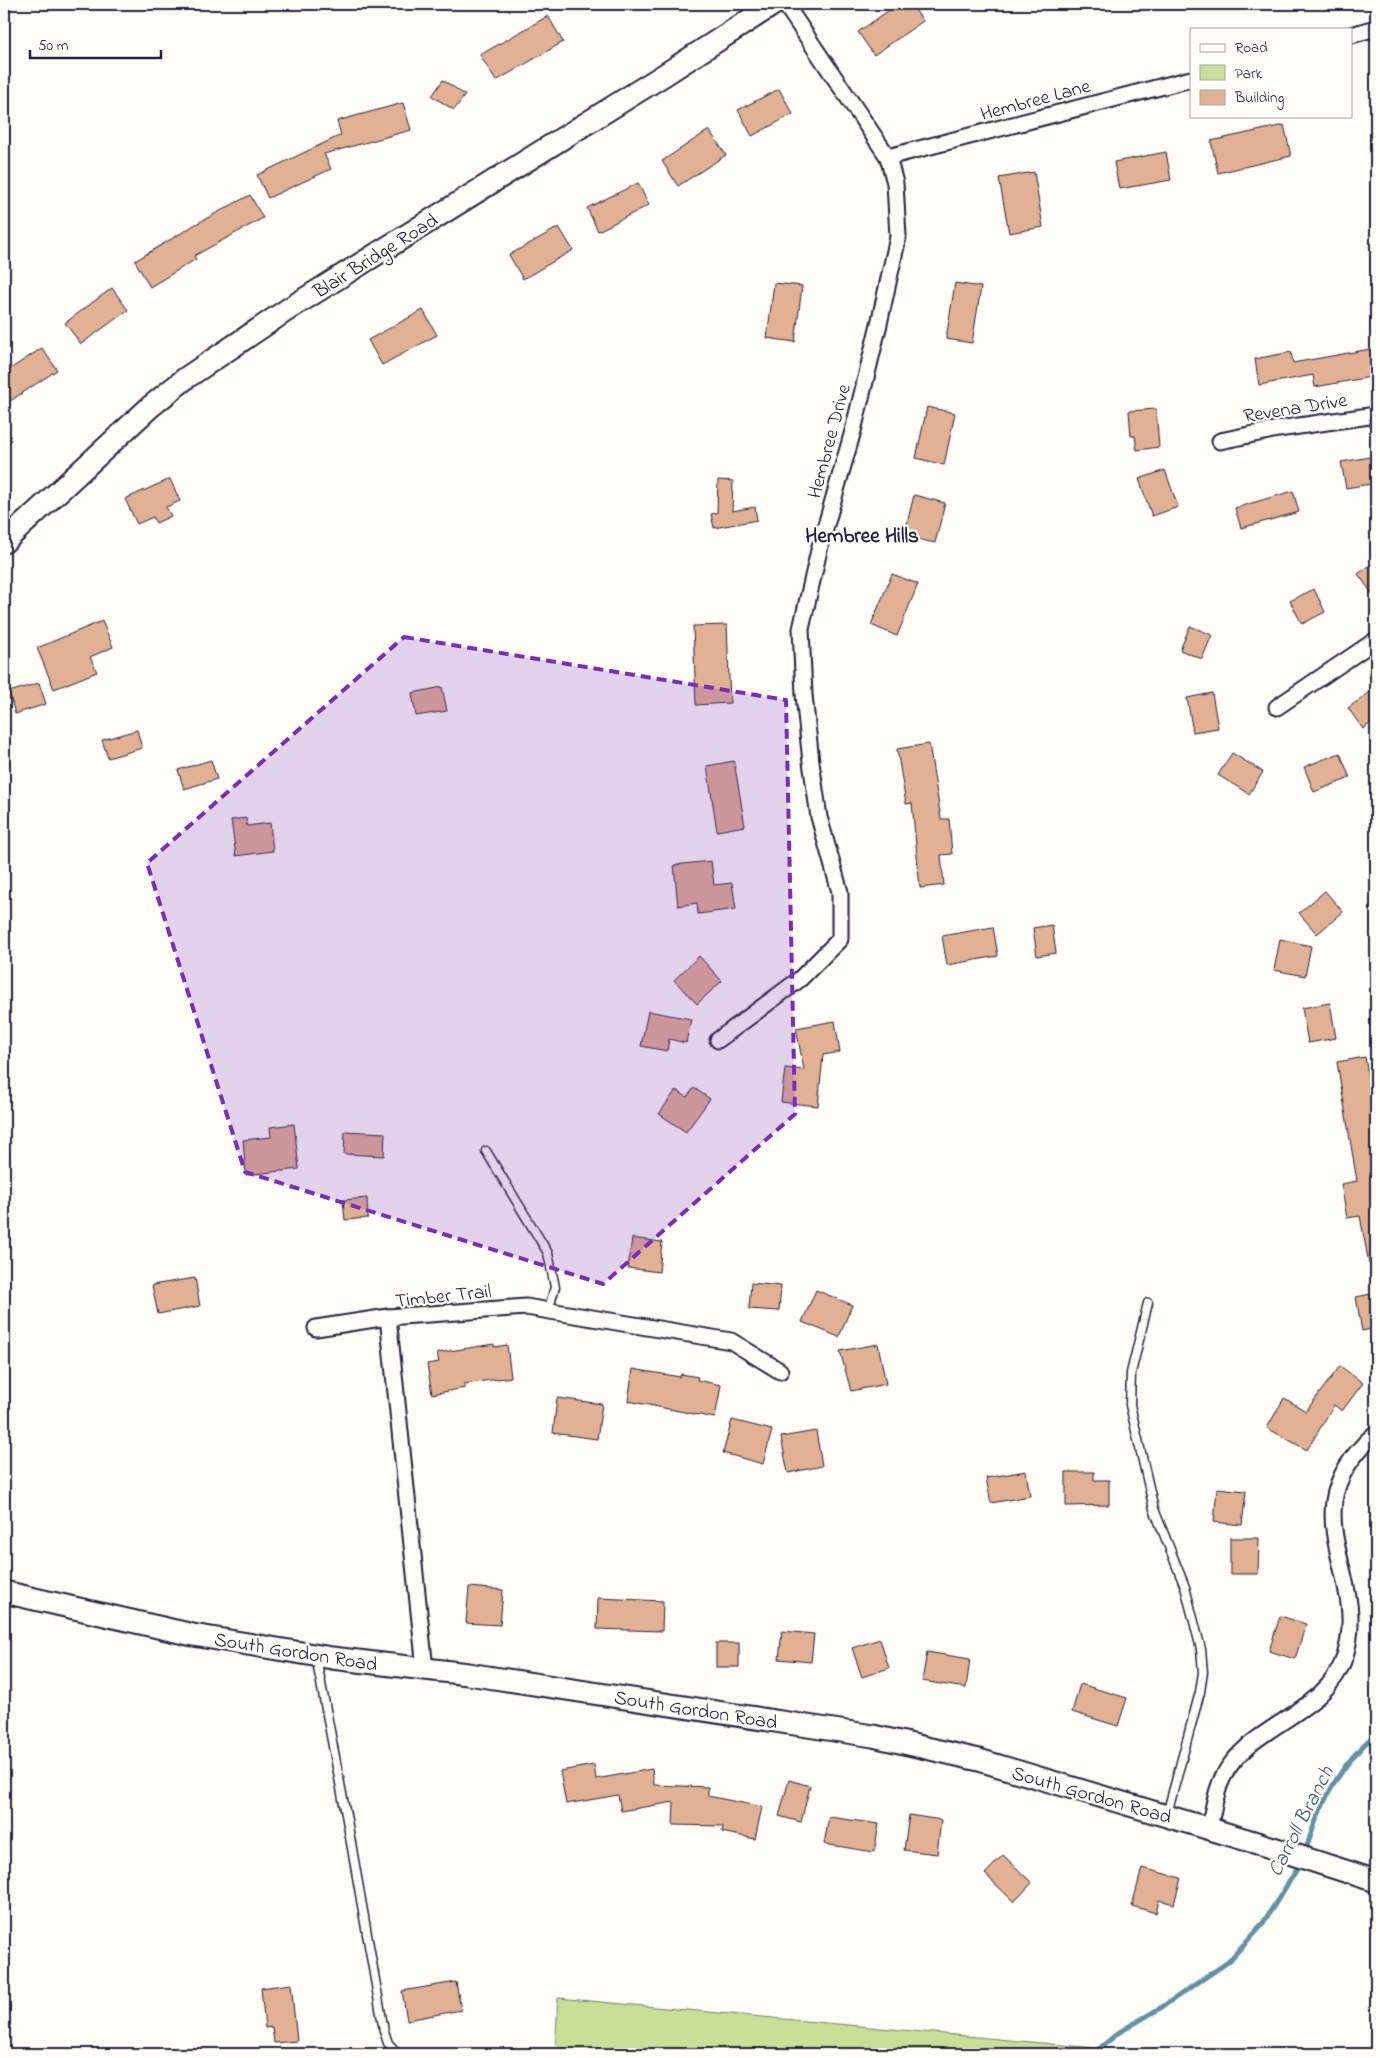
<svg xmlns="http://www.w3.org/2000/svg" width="1380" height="2058" font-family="'Indie Flower',sans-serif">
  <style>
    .green { fill: #c8df95; stroke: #758068 }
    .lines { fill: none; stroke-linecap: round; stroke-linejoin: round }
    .stream { stroke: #6392a5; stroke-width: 5 }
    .building { fill: #e2b193; stroke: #22223b }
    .lane-casing { stroke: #22223b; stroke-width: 11 }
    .street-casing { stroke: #22223b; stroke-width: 19 }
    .secondary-casing { stroke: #22223b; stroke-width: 25 }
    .lane { stroke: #fdfcf7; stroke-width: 8 }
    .street { stroke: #fdfcf7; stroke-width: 15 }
    .secondary { stroke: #fdfcf7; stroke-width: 21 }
    .marked { fill: #7b2cbf; fill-opacity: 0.2; stroke: #7b2cbf; stroke-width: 4; stroke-dasharray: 10 6; stroke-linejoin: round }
    .labels { text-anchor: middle; stroke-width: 4.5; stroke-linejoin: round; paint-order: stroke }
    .street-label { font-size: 20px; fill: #22223b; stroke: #fdfcf7 }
    .neighbourhood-label { font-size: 21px; font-weight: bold; fill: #22223b; stroke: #fdfcf7 }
    .water-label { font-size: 21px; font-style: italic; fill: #425a70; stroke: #fdfcf7 }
  </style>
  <rect width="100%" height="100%" fill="#fdfcf7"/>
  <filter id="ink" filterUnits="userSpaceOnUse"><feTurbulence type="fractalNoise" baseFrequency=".02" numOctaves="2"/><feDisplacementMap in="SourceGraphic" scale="10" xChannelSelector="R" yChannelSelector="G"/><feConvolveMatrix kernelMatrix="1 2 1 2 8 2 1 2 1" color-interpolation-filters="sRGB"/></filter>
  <g filter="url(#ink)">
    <path class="green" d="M 558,1998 L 1116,2050 L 1117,2054 L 555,2054 Z"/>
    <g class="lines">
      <g class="stream">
        <path d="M 1305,1853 C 1317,1809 1340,1763 1376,1734"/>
        <path d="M 1093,2054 L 1118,2033 L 1162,2007 L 1228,1962 L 1263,1923 L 1301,1863"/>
      </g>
    </g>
    <g class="building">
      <path d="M 898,4 L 911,4 L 923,21 L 874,55 L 858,32 Z"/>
      <path d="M 548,16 L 563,42 L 496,81 L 480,55 Z"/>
      <path d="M 443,80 L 465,95 L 454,110 L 432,96 Z"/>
      <path d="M 779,89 L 793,114 L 752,136 L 738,110 Z"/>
      <path d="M 403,103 L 411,130 L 324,154 L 331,169 L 268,198 L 257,175 L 341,135 L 337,121 Z"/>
      <path d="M 1284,125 L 1291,156 L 1218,173 L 1211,141 Z"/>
      <path d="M 709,130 L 726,155 L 678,186 L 662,161 Z"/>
      <path d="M 1166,152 L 1171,180 L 1119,189 L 1114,162 Z"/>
      <path d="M 1034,172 L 1043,227 L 1009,233 L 999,178 Z"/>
      <path d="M 638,183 L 649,205 L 598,231 L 587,208 Z"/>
      <path d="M 250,195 L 263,218 L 194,256 L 196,259 L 150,287 L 135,261 L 196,224 Z"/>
      <path d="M 559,227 L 573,250 L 523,279 L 509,255 Z"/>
      <path d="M 774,283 L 802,286 L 795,342 L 767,338 Z"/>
      <path d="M 955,283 L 981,287 L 972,343 L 946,339 Z"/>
      <path d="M 112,288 L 128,310 L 81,344 L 65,323 Z"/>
      <path d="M 423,310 L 437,335 L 382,365 L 368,340 Z"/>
      <path d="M 42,348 L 57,370 L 4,405 L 4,373 Z"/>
      <path d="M 1376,348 L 1376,376 L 1315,387 L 1313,375 L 1259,385 L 1255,359 L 1291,352 L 1293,363 Z"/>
      <path d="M 927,407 L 955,413 L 944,465 L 916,458 Z"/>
      <path d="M 1156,409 L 1159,447 L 1137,450 L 1135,436 L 1131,436 L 1129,411 Z"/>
      <path d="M 1376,456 L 1376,483 L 1346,488 L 1341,462 Z"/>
      <path d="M 1165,470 L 1178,507 L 1152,516 L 1139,479 Z"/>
      <path d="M 170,479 L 180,501 L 166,507 L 171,516 L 156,523 L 153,517 L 137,524 L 125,499 Z"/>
      <path d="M 718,480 L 733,481 L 732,511 L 755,507 L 757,520 L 714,528 L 711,514 L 717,513 Z"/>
      <path d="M 1293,491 L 1299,512 L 1241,528 L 1235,508 Z"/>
      <path d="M 914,495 L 945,503 L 935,543 L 904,536 Z"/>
      <path d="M 1376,561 L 1376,599 L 1358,574 Z"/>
      <path d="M 892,574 L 918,584 L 897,636 L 871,625 Z"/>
      <path d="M 1314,589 L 1325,612 L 1302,624 L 1290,601 Z"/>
      <path d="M 102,621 L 113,647 L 90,657 L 97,672 L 54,689 L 37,648 Z"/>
      <path d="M 727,625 L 730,703 L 696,705 L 693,626 Z"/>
      <path d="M 1190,626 L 1212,635 L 1202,659 L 1180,650 Z"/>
      <path d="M 39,683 L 46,704 L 15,714 L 9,692 Z"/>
      <path d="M 442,687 L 447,711 L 416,716 L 412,693 Z"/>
      <path d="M 1376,688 L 1376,719 L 1363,729 L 1348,708 Z"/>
      <path d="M 1212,693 L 1218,728 L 1193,732 L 1187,698 Z"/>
      <path d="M 137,730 L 142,748 L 108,758 L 102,740 Z"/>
      <path d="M 929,744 L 941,819 L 949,819 L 952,854 L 941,855 L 944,885 L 920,888 L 912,803 L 906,804 L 897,749 Z"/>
      <path d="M 1232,753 L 1263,772 L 1249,794 L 1218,775 Z"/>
      <path d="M 1340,753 L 1350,778 L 1314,792 L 1304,767 Z"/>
      <path d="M 211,760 L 217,779 L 184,789 L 178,770 Z"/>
      <path d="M 734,761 L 745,826 L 717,831 L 707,766 Z"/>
      <path d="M 246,818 L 247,826 L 270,823 L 273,851 L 236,856 L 231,820 Z"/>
      <path d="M 711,861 L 714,885 L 732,883 L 736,909 L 698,914 L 697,903 L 678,906 L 674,865 Z"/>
      <path d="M 1325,891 L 1343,912 L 1317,934 L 1299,913 Z"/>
      <path d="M 1052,925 L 1056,953 L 1037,956 L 1033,928 Z"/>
      <path d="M 993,927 L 998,956 L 947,965 L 942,936 Z"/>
      <path d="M 1280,939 L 1311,946 L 1305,976 L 1274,970 Z"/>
      <path d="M 699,956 L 722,981 L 697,1004 L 674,980 Z"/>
      <path d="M 1330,1003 L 1336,1038 L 1308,1043 L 1302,1008 Z"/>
      <path d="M 648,1011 L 691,1019 L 686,1043 L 669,1039 L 667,1051 L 641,1046 Z"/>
      <path d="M 835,1021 L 840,1052 L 823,1055 L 818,1106 L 781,1102 L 785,1068 L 804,1070 L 796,1028 Z"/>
      <path d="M 1365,1057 L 1376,1125 L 1376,1263 L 1369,1264 L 1360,1216 L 1347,1218 L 1341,1184 L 1357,1181 L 1337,1062 Z"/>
      <path d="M 694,1088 L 710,1099 L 686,1132 L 659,1114 L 676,1090 L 687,1097 Z"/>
      <path d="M 294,1124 L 299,1169 L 246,1175 L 243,1140 L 271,1137 L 270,1127 Z"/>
      <path d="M 345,1131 L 385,1133 L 384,1156 L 344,1154 Z"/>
      <path d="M 367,1198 L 368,1218 L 345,1220 L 343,1200 Z"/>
      <path d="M 632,1238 L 662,1242 L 659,1272 L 628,1268 Z"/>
      <path d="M 195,1278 L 200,1306 L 158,1314 L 152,1285 Z"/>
      <path d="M 751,1283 L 781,1286 L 779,1311 L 749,1309 Z"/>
      <path d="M 816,1290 L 852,1305 L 839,1337 L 802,1322 Z"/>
      <path d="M 1376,1293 L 1376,1328 L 1362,1331 L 1356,1297 Z"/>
      <path d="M 494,1344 L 494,1347 L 507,1345 L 511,1377 L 464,1384 L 465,1388 L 432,1394 L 427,1364 L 439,1362 L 437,1353 Z"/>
      <path d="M 878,1344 L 886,1384 L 851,1391 L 840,1351 Z"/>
      <path d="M 1340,1366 L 1363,1383 L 1342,1411 L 1334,1405 L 1307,1450 L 1267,1428 L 1284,1398 L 1306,1411 Z"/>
      <path d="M 633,1369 L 680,1377 L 681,1374 L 698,1377 L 697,1380 L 721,1385 L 715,1418 L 628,1401 Z"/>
      <path d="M 557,1398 L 602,1404 L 597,1439 L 553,1433 Z"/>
      <path d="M 732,1420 L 772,1430 L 763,1464 L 723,1453 Z"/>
      <path d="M 816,1431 L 822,1466 L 788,1473 L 781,1437 Z"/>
      <path d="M 1026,1471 L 1030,1496 L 991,1503 L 986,1478 Z"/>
      <path d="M 1066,1472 L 1094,1472 L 1094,1480 L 1109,1480 L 1109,1505 L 1066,1506 Z"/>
      <path d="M 1217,1488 L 1246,1491 L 1242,1525 L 1214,1522 Z"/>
      <path d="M 1230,1538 L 1259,1538 L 1258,1574 L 1230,1574 Z"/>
      <path d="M 469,1587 L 503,1590 L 500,1625 L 466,1623 Z"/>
      <path d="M 598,1598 L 663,1601 L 662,1631 L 597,1629 Z"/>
      <path d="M 1280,1616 L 1306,1624 L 1295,1659 L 1269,1651 Z"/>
      <path d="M 782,1631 L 814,1634 L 811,1662 L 779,1659 Z"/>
      <path d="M 880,1639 L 889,1668 L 862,1677 L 852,1648 Z"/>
      <rect x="716" y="1643" width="23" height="24"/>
      <path d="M 927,1652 L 970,1659 L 966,1688 L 922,1681 Z"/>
      <path d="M 1080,1684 L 1127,1698 L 1118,1726 L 1072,1712 Z"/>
      <path d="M 594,1765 L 596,1779 L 652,1769 L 654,1785 L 708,1787 L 708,1796 L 762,1807 L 755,1839 L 722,1832 L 723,1826 L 673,1825 L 674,1802 L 621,1811 L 618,1795 L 566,1804 L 560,1771 Z"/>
      <path d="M 789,1780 L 810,1786 L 801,1822 L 779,1816 Z"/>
      <path d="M 909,1815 L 941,1820 L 937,1854 L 904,1850 Z"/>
      <path d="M 829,1817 L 879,1824 L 874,1852 L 824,1844 Z"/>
      <path d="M 1003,1855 L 1032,1883 L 1014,1902 L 985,1874 Z"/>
      <path d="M 1142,1868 L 1181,1878 L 1174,1904 L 1159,1900 L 1156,1913 L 1132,1906 Z"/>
      <path d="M 456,1982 L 461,2010 L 407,2020 L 402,1991 Z"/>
      <path d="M 291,1984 L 297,2041 L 274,2043 L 272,2027 L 265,2028 L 261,1988 Z"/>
    </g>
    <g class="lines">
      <defs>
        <g id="lane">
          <path d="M 486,1151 L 548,1253 L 555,1287 L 548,1311"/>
          <path d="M 1148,1303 L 1131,1373 L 1130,1405 L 1154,1509 L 1185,1587 L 1201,1649 L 1203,1672 L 1200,1692 L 1167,1814"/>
          <path d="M 316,1657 L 347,1820 L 384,2031 L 388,2043 L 398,2054"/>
        </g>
        <g id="street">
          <path d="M 1351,35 L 1376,28"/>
          <path d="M 888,157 L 1191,79"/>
          <path d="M 1220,441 L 1278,429 L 1376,415"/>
          <path d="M 1277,707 L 1376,640"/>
          <path d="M 718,1040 L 800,979 L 840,939 L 840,892 L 819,817 L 811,762 L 804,695 L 801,629 L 820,546 L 853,431 L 879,324 L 898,237 L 895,183 L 888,157 L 785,4"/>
          <path d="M 388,1317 L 425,1669"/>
          <path d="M 316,1328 L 388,1317 L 526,1307 L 731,1341 L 780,1371"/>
          <path d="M 1209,1828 C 1213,1812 1215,1792 1223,1777 C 1249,1724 1327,1715 1345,1656 C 1371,1572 1285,1513 1376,1433"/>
        </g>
        <g id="secondary">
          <path d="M 4,542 L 150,407 L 186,378 L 290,308 L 664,75 L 774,4"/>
          <path d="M 4,1592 L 193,1635 L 332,1658 L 468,1674 L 873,1736 L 979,1760 L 1267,1846 L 1376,1881"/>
        </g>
      </defs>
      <use href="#lane" class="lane-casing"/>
      <use href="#street" class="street-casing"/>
      <use href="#secondary" class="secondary-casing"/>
      <use href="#lane" class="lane"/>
      <use href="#street" class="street"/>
      <use href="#secondary" class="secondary"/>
    </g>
  </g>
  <path class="marked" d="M 404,637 L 786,700 L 795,1114 L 603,1284 L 245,1172 L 147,863 Z"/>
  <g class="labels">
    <g class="street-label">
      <text transform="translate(1035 99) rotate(-15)" y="7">Hembree Lane</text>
      <text transform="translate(375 255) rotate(-32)" y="7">Blair Bridge Road</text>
      <text transform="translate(1295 407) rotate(-9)" y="7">Revena Drive</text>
      <text transform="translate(828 441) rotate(-75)" y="7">Hembree Drive</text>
      <text transform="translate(443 1295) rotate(-6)" y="7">Timber Trail</text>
      <text transform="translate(296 1651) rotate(9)" y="7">South Gordon Road</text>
      <text transform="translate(696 1709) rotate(9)" y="7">South Gordon Road</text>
      <text transform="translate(1092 1794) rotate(16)" y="7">South Gordon Road</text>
    </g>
    <g class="neighbourhood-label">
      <text x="862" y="542">Hembree Hills</text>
    </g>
    <g class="water-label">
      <text transform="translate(1300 1821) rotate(-63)" y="7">Carroll Branch</text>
    </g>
  </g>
  <rect width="1380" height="2058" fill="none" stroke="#fdfcf7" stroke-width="20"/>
  <rect x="10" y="10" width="1360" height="2038" fill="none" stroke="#22223b" stroke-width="2" filter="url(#ink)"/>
  <rect x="1190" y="28" width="162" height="90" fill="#fdfcf7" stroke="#a5a5ac"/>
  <rect x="1200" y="44" width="25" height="8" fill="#fdfcf7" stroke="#a5a5ac"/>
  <text x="1235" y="52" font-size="15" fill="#22223b">Road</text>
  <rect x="1200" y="65" width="25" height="15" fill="#c8df95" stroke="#a5a5ac"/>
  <text x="1235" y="78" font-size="15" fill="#22223b">Park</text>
  <rect x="1200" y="90" width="25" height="15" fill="#e2b193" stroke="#a5a5ac"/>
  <text x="1235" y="102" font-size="15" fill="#22223b">Building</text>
  <path d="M30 50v8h131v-8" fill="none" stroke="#22223b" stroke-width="2.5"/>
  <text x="38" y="50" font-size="15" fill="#22223b" stroke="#fdfcf7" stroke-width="4" paint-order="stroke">50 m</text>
</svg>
